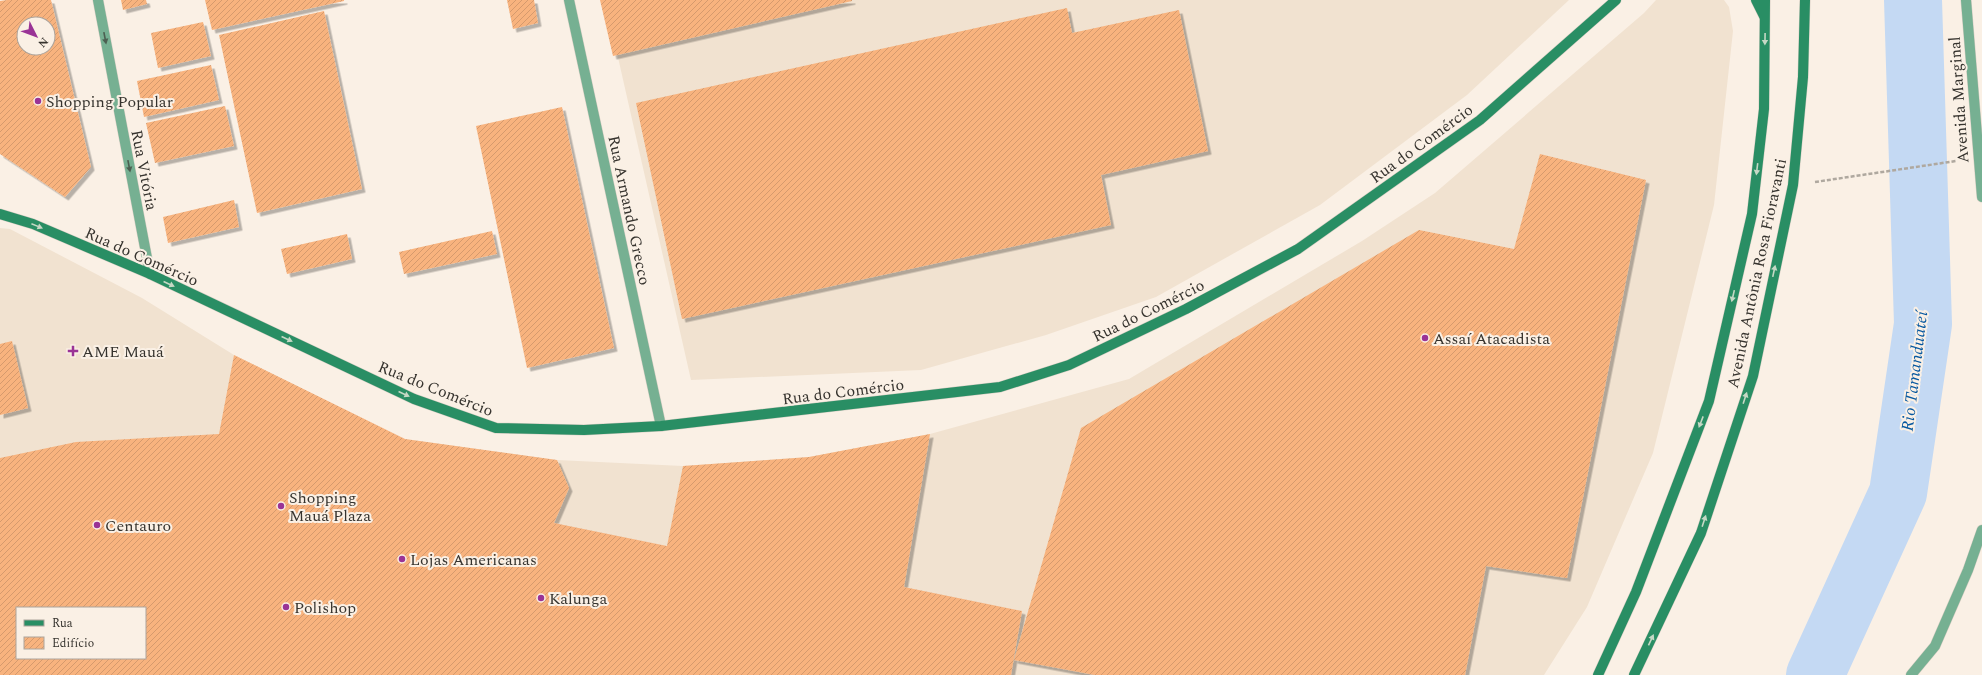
<svg xmlns="http://www.w3.org/2000/svg" width="1982" height="675" font-family="Spectral,serif">
  <style>
    .built { fill: #f1e2d0; fill-rule: evenodd }
    .lines { fill: none; stroke-linecap: round; stroke-linejoin: round }
    .river { stroke: #c4d9f3; stroke-width: 58 }
    .building { fill: url(#building-hatch); fill-rule: evenodd; filter: url(#shadow) }
    .street-casing { stroke: #d7cec4; stroke-width: 11 }
    .secondary-casing { stroke: #d7cec4; stroke-width: 11 }
    .path { stroke: #afa89f; stroke-width: 2.5; stroke-dasharray: 4 2; stroke-linecap: butt }
    .street { stroke: #76b092; stroke-width: 10 }
    .secondary { stroke: #298e64; stroke-width: 10 }
    .oneway { fill: #4c5f51 }
    .oneway2 { fill: #c6d8c5 }
    .poi-dot { fill: #9a3396; stroke: #faf0e5; stroke-width: 1.5 }
    .labels { text-anchor: middle; stroke-width: 4; stroke-linejoin: round; paint-order: stroke }
    .street-label { font-size: 16px; fill: #36332e; stroke: #faf0e5 }
    .poi-label { font-size: 16px; fill: #36332e; stroke: #faf0e5; text-anchor: start }
    .water-label { font-size: 17px; font-style: italic; fill: #0758a0; stroke: #faf0e5 }
  </style>
  <defs>
    <pattern id="building-hatch" width="6" height="6" patternUnits="userSpaceOnUse"><rect width="6" height="6" fill="#f8b37e"/><path d="M-1 1l2-2M0 6l6-6M5 7l2-2" fill="none" stroke="#d59a6d"/></pattern>
    <filter id="shadow"><feDropShadow dx="3.5" dy="3.5" stdDeviation="0" flood-color="#0004"/></filter>
  </defs>
  <rect width="100%" height="100%" fill="#faf0e5"/>
  <g class="built">
    <path d="M 605,0 L 1569,0 L 1467,95 L 1320,205 L 1156,297 L 1046,335 L 921,370 L 691,380 Z"/>
    <path d="M 1656,0 L 1724,0 L 1729,7 L 1733,31 L 1714,205 L 1653,453 L 1587,607 L 1544,675 L 0,675 L 0,228 L 10,229 L 142,298 L 234,355 L 405,439 L 557,460 L 683,466 L 809,457 L 930,434 L 1129,379 L 1362,241 L 1435,193 L 1644,13 ZM 17,608 L 145,608 L 145,658 L 17,658 Z"/>
  </g>
  <g class="lines">
    <path class="river" d="M 1815,675 L 1898,493 L 1923,324 L 1913,0"/>
  </g>
  <g class="building">
    <path d="M 7,0 L 51,0 L 91,167 L 65,197 L 0,154 L 0,1 ZM 24,24 L 48,24 L 48,48 L 24,48 Z"/>
    <path d="M 121,0 L 146,0 L 147,4 L 123,10 Z"/>
    <path d="M 205,0 L 344,0 L 344,1 L 212,30 Z"/>
    <path d="M 507,0 L 534,0 L 538,23 L 513,29 Z"/>
    <path d="M 600,0 L 852,0 L 852,1 L 613,56 Z"/>
    <path d="M 1067,8 L 1072,33 L 1179,10 L 1208,151 L 1101,175 L 1111,225 L 682,319 L 636,103 Z"/>
    <path d="M 324,11 L 362,189 L 257,213 L 219,35 Z"/>
    <path d="M 203,22 L 211,56 L 158,68 L 151,33 Z"/>
    <path d="M 211,65 L 219,100 L 144,117 L 137,81 Z"/>
    <path d="M 225,106 L 234,146 L 155,163 L 146,123 Z"/>
    <path d="M 562,107 L 614,348 L 527,368 L 476,126 Z"/>
    <path d="M 1540,154 L 1646,180 L 1567,578 L 1486,566 L 1465,675 L 1095,675 L 1014,660 L 1081,428 L 1419,230 L 1514,249 Z"/>
    <path d="M 234,200 L 239,227 L 168,243 L 163,217 Z"/>
    <path d="M 492,231 L 497,254 L 404,274 L 399,252 Z"/>
    <path d="M 347,234 L 352,259 L 287,274 L 281,249 Z"/>
    <path d="M 12,341 L 28,408 L 0,415 L 0,344 Z"/>
    <path d="M 234,355 L 405,439 L 557,460 L 569,488 L 554,523 L 667,546 L 683,466 L 809,457 L 930,434 L 904,587 L 1022,611 L 1011,675 L 0,675 L 0,458 L 76,442 L 219,434 ZM 17,608 L 145,608 L 145,658 L 17,658 Z"/>
  </g>
  <g class="lines">
    <defs>
      <g id="street">
        <path d="M 98,0 L 150,274"/>
        <path d="M 569,0 L 661,426"/>
        <path d="M 1966,0 L 1982,197"/>
        <path d="M 1911,675 L 1935,646 L 1968,570 L 1982,530"/>
      </g>
      <g id="secondary">
        <path d="M 1756,0 L 1764,16"/>
        <path d="M 0,214 L 33,224 L 150,274 L 414,399 L 496,428 L 584,430 L 661,426 L 1000,387 L 1069,365 L 1186,309 L 1298,249 L 1480,120 L 1616,0"/>
        <path d="M 1598,675 L 1636,592 L 1709,401 L 1752,214 L 1764,109 L 1765,0"/>
        <path d="M 1634,675 L 1701,533 L 1753,376 L 1793,185 L 1803,77 L 1805,0"/>
      </g>
    </defs>
    <use href="#street" class="street-casing"/>
    <use href="#secondary" class="secondary-casing"/>
    <path class="path" d="M 1815,182 L 1956,161"/>
    <use href="#street" class="street"/>
    <use href="#secondary" class="secondary"/>
  </g>
  <defs><path id="oneway-solid" d="M-6-.8H1V-3.2L6.5 0L1 3.2V.8H-6Z"/></defs>
  <g class="oneway">
    <use href="#oneway-solid" transform="translate(105 38) rotate(79)"/>
    <use href="#oneway-solid" transform="translate(129 166) rotate(79)"/>
  </g>
  <g class="oneway2">
    <use href="#oneway-solid" transform="translate(1765 39) rotate(91)"/>
    <use href="#oneway-solid" transform="translate(1757 169) rotate(97)"/>
    <use href="#oneway-solid" transform="translate(37 226) rotate(22)"/>
    <use href="#oneway-solid" transform="translate(1774 271) rotate(-78)"/>
    <use href="#oneway-solid" transform="translate(169 284) rotate(25)"/>
    <use href="#oneway-solid" transform="translate(1733 296) rotate(103)"/>
    <use href="#oneway-solid" transform="translate(287 339) rotate(25)"/>
    <use href="#oneway-solid" transform="translate(404 394) rotate(25)"/>
    <use href="#oneway-solid" transform="translate(1745 398) rotate(-72)"/>
    <use href="#oneway-solid" transform="translate(1701 422) rotate(111)"/>
    <use href="#oneway-solid" transform="translate(1704 521) rotate(-72)"/>
    <use href="#oneway-solid" transform="translate(1651 640) rotate(-65)"/>
  </g>
  <g class="poi-dot">
    <circle cx="38" cy="101" r="4"/>
    <circle cx="1425" cy="338" r="4"/>
    <path d="M71 345h4v4h4v4h-4v4h-4v-4h-4v-4h4z"/>
    <circle cx="281" cy="506" r="4"/>
    <circle cx="97" cy="525" r="4"/>
    <circle cx="402" cy="559" r="4"/>
    <circle cx="541" cy="598" r="4"/>
    <circle cx="286" cy="607" r="4"/>
  </g>
  <g class="labels">
    <g class="street-label">
      <text transform="translate(1958 100) rotate(-94)" y="6">Avenida Marginal</text>
      <text transform="translate(1421 143) rotate(-36)" y="6">Rua do Comércio</text>
      <text transform="translate(145 170) rotate(79)" y="6">Rua Vitória</text>
      <text transform="translate(630 210) rotate(78)" y="6">Rua Armando Grecco</text>
      <text transform="translate(142 256) rotate(24)" y="6">Rua do Comércio</text>
      <text transform="translate(1756 273) rotate(-78)" y="6">Avenida Antônia Rosa Fioravanti</text>
      <text transform="translate(1148 310) rotate(-26)" y="6">Rua do Comércio</text>
      <text transform="translate(436 388) rotate(22)" y="6">Rua do Comércio</text>
      <text transform="translate(843 391) rotate(-7)" y="6">Rua do Comércio</text>
    </g>
    <g class="poi-label">
      <text x="46" y="107">Shopping Popular</text>
      <text x="1433" y="344">Assaí Atacadista</text>
      <text x="82" y="357">AME Mauá</text>
      <text x="289" y="503">Shopping<tspan x="289" dy="18">Mauá Plaza</tspan></text>
      <text x="105" y="531">Centauro</text>
      <text x="410" y="565">Lojas Americanas</text>
      <text x="549" y="604">Kalunga</text>
      <text x="294" y="613">Polishop</text>
    </g>
    <g class="water-label">
      <text transform="translate(1914 371) rotate(-83)" y="6">Rio Tamanduateí</text>
    </g>
  </g>
  <rect x="16" y="607" width="130" height="52" fill="#faf0e5" stroke="#aca49c"/>
  <rect x="24" y="620" width="20" height="6" fill="#298e64" stroke="#aca49c"/>
  <text x="52" y="627" font-size="12" fill="#36332e">Rua</text>
  <rect x="24" y="637" width="20" height="12" fill="url(#building-hatch)" stroke="#aca49c"/>
  <text x="52" y="647" font-size="12" fill="#36332e">Edifício</text>
  <g transform="translate(36 36) rotate(132)"><circle r="19" fill="#faf0e5" stroke="#aca49c"/>
  <path d="M0-3L7 15L0 10L-7 15Z" fill="#9a3396"/>
  <text y="-6" font-size="11" font-weight="bold" text-anchor="middle" fill="#36332e">N</text>
  </g>
</svg>
